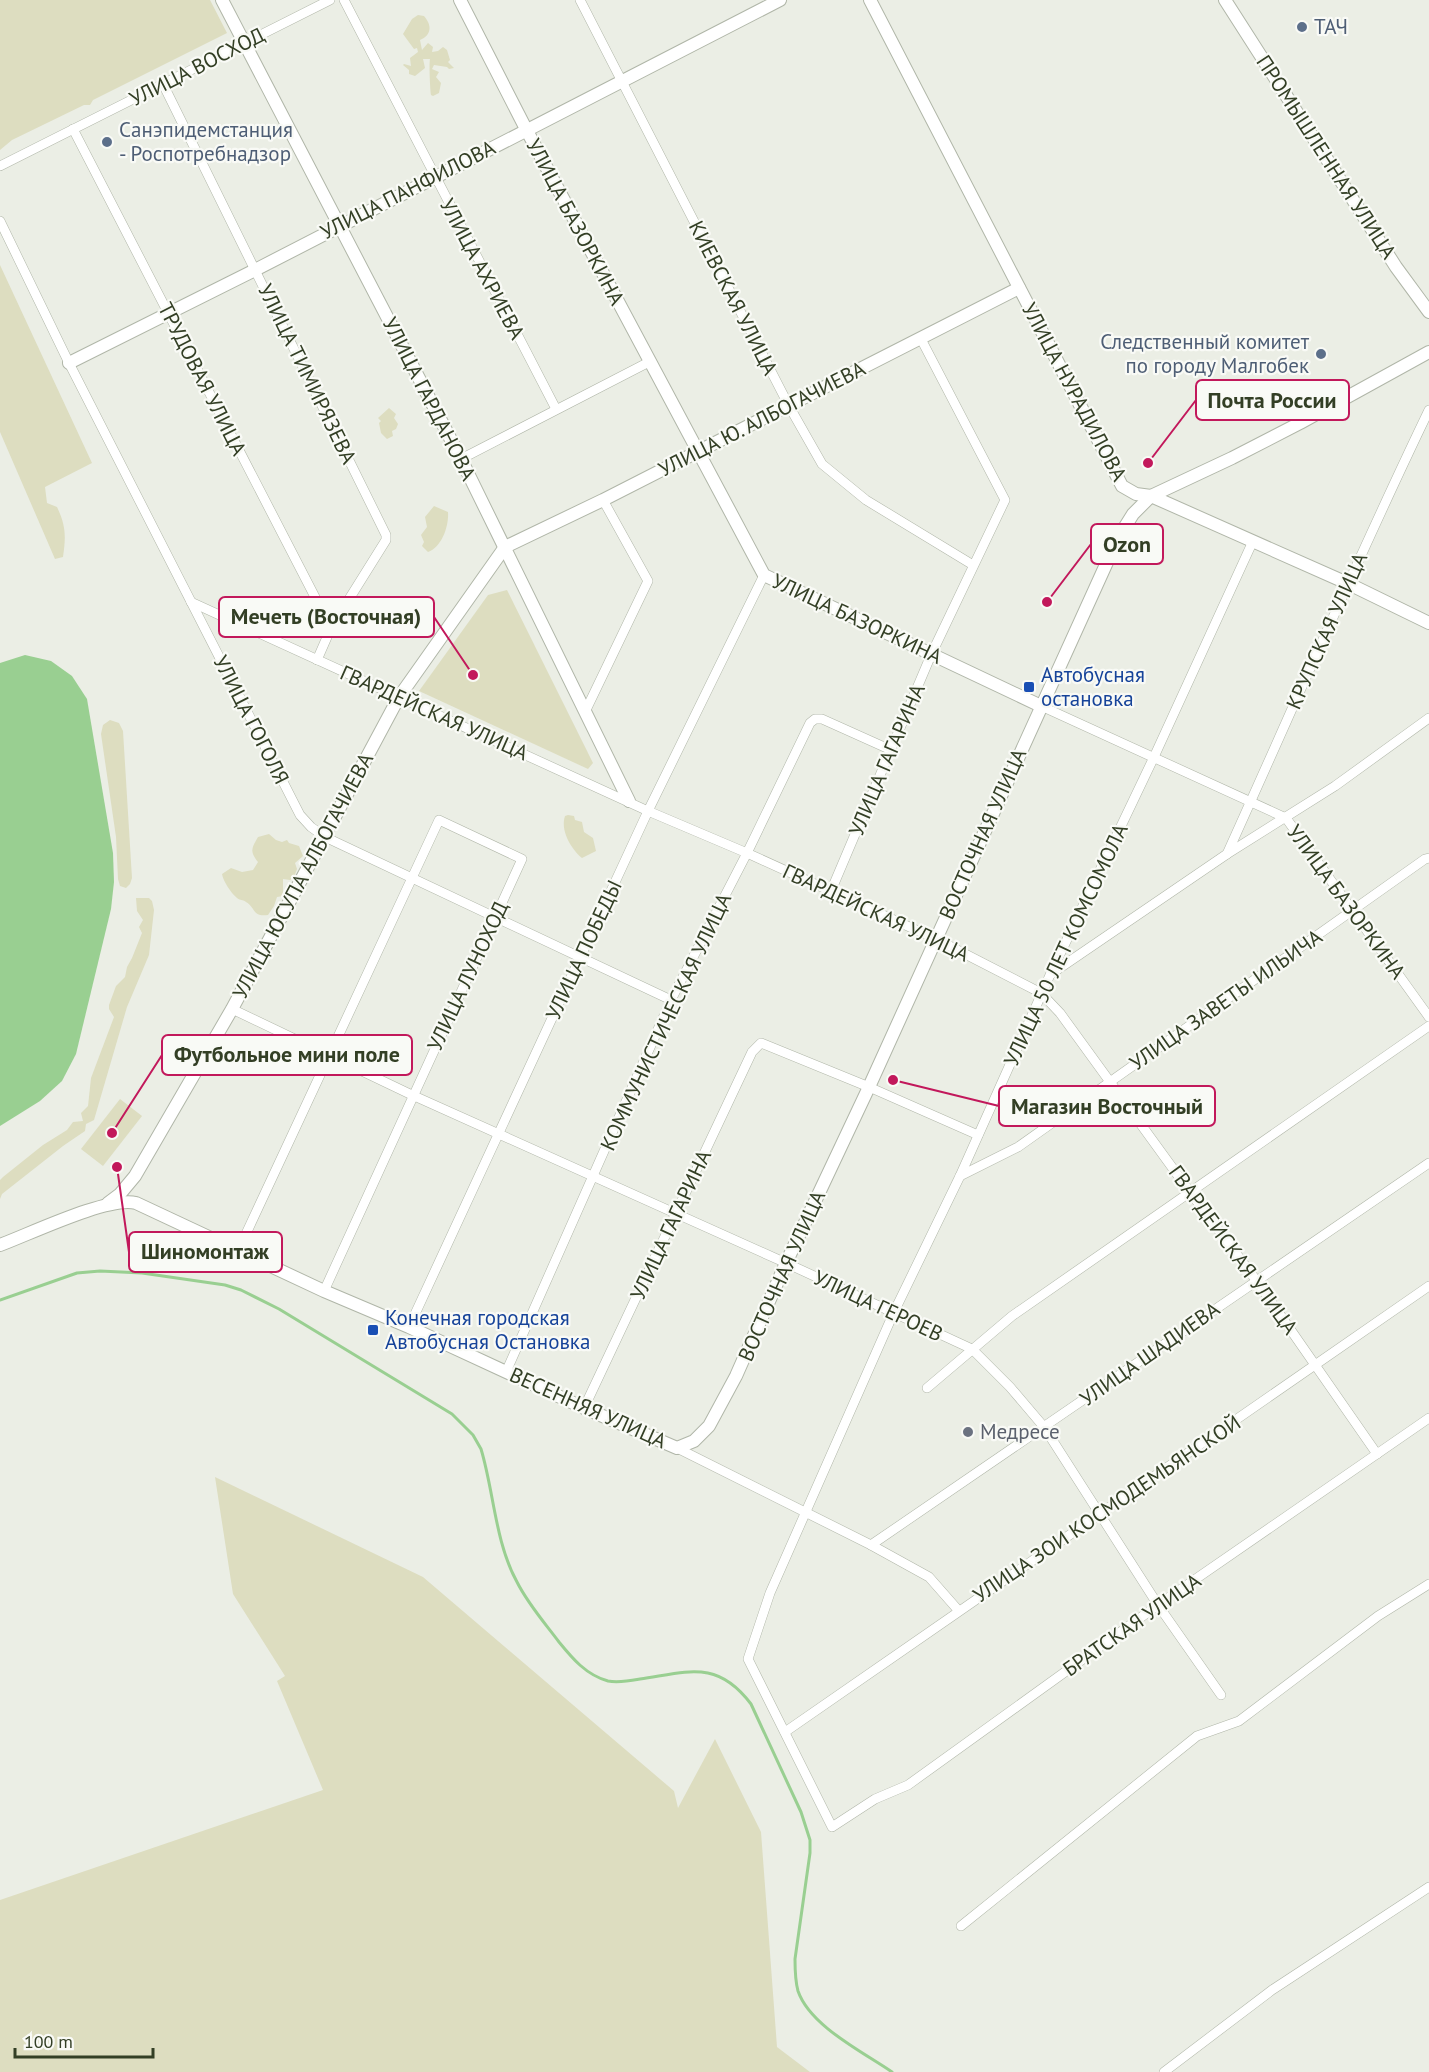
<svg xmlns="http://www.w3.org/2000/svg" width="1429" height="2072" font-family="'PT Sans',sans-serif">
  <style>
    .green { fill: #ddddc0 }
    .water { fill: #99cf91 }
    .lines { fill: none; stroke-linecap: round; stroke-linejoin: round }
    .stream { stroke: #99cf91; stroke-width: 3 }
    .minor-casing { stroke: #b0b6a8; stroke-width: 10 }
    .tertiary-casing { stroke: #b0b6a8; stroke-width: 14 }
    .minor { stroke: #fff; stroke-width: 9 }
    .tertiary { stroke: #fff; stroke-width: 12 }
    .service-dot { fill: #5c6f8a; stroke: #f9faf6; stroke-width: 2 }
    .transit-dot { fill: #1a4fb4; stroke: #f9faf6; stroke-width: 2 }
    .worship-dot { fill: #6b7280; stroke: #f9faf6; stroke-width: 2 }
    .labels { text-anchor: middle; stroke-width: 4.5; stroke-linejoin: round; paint-order: stroke }
    .service-label { font-size: 21px; fill: #4e5e75; stroke: #f9faf6; text-anchor: start }
    .street-label { font-size: 21px; fill: #333f25; stroke: #f9faf6 }
    .transit-label { font-size: 21px; fill: #164399; stroke: #f9faf6; text-anchor: start }
    .worship-label { font-size: 21px; fill: #5b616d; stroke: #f9faf6; text-anchor: start }
    .leader { fill: none; stroke: #c2185b; stroke-width: 2 }
    .callout-dot { fill: #c2185b; stroke: #f9faf6; stroke-width: 2 }
    .callout { fill: #f9faf6; stroke: #c2185b; stroke-width: 2 }
    .callout-label { font-size: 22px; text-anchor: middle; font-weight: bold; fill: #333f25 }
  </style>
  <rect width="100%" height="100%" fill="#ebeee5"/>
  <g class="green">
    <path d="M 0,0 L 210,0 L 227,33 L 93,100 L 90,105 L 84,105 L 12,140 L 0,150 Z"/>
    <path d="M 418,15 L 424,16 C 432,25 432,35 420,40 L 422,50 L 428,43 L 433,47 L 432,52 L 438,51 L 443,47 L 447,50 L 450,60 L 448,62 L 454,68 L 449,69 L 447,67 L 434,65 L 432,69 L 439,72 L 436,77 L 441,83 L 439,93 L 433,96 L 431,95 C 430,89 429,62 430,59 L 423,59 L 425,68 L 415,76 L 409,74 L 409,70 L 403,65 L 404,64 L 411,66 L 410,58 L 418,52 L 417,48 L 414,49 L 403,34 L 412,19 Z"/>
    <path d="M 0,265 L 92,463 L 45,487 L 47,503 L 57,507 C 66,526 66,536 63,557 L 55,559 L 0,432 Z"/>
    <path d="M 389,408 L 396,414 L 394,418 L 398,424 L 396,429 L 392,431 L 393,436 L 387,439 L 381,433 L 379,423 L 381,421 L 378,418 Z"/>
    <path d="M 434,506 L 448,512 C 449,526 442,547 428,552 L 422,546 L 424,542 L 421,535 L 427,527 L 425,517 Z"/>
    <path d="M 507,590 L 593,763 L 588,769 L 419,691 L 488,595 Z"/>
    <path d="M 110,720 L 119,723 L 123,731 L 132,878 L 130,884 L 126,888 L 120,886 L 118,879 L 116,837 L 101,734 L 103,725 Z"/>
    <path d="M 568,815 L 574,816 L 575,820 L 582,822 L 584,832 L 593,838 L 596,851 L 582,858 C 571,849 560,830 565,816 Z"/>
    <path d="M 269,834 L 276,840 L 282,842 L 287,840 L 289,843 L 299,846 L 303,856 L 295,863 L 297,869 L 294,877 L 290,880 L 283,879 L 283,896 L 277,897 L 274,906 L 268,915 C 252,917 256,908 246,902 C 242,899 241,901 237,898 C 231,893 223,881 222,874 L 231,868 L 242,872 L 253,870 L 258,862 C 249,851 252,848 258,837 Z"/>
    <path d="M 136,898 L 149,898 L 152,901 L 154,910 L 149,955 L 127,1007 L 94,1120 L 86,1124 L 85,1131 L 63,1146 L 2,1194 L 0,1199 L 0,1180 L 3,1177 L 43,1145 L 67,1130 L 73,1122 L 83,1121 L 81,1113 L 88,1106 L 91,1078 L 114,1017 L 109,1009 L 109,1005 L 116,986 L 125,977 L 127,967 L 132,958 L 142,933 L 139,927 L 143,920 L 137,911 Z"/>
    <path d="M 120,1099 L 142,1116 L 103,1166 L 81,1149 Z"/>
    <path d="M 215,1477 L 423,1577 L 674,1791 L 678,1808 L 715,1739 L 761,1832 L 777,2047 L 810,2072 L 0,2072 L 0,1900 L 323,1790 L 277,1681 L 285,1676 L 233,1594 Z"/>
  </g>
  <path class="water" d="M 25,655 L 51,661 L 72,676 L 87,699 L 113,853 L 114,882 L 111,909 L 76,1054 L 62,1081 L 40,1101 L 0,1126 L 0,663 Z"/>
  <g class="lines">
    <path class="stream" d="M 0,1300 L 77,1273 L 100,1271 L 142,1273 L 225,1285 L 241,1290 L 279,1309 L 452,1414 L 473,1435 L 481,1449 C 494,1492 495,1542 517,1582 C 528,1604 544,1622 559,1642 C 572,1658 586,1675 608,1681 C 619,1683 629,1681 640,1679 C 688,1672 717,1659 751,1704 L 801,1812 L 810,1840 L 810,1853 L 795,1959 C 795,1970 795,1980 798,1991 C 810,2026 863,2052 892,2072"/>
    <defs>
      <g id="minor">
        <path d="M 344,0 L 556,409"/>
        <path d="M 580,0 L 789,406 L 822,464 L 866,500 L 973,565"/>
        <path d="M 163,84 L 386,535 L 386,540 L 331,628 L 317,660"/>
        <path d="M 73,129 L 331,628"/>
        <path d="M 0,166 L 330,0"/>
        <path d="M 0,221 L 69,363 L 300,815 L 311,827 L 325,837 L 671,1000"/>
        <path d="M 461,459 L 649,362"/>
        <path d="M 1253,541 L 1154,757 L 1050,975 L 960,1176 L 894,1312 L 770,1593 L 748,1659 L 832,1827 L 875,1799 L 908,1785 L 1158,1605 L 1429,1418"/>
        <path d="M 191,602 L 648,811 L 747,853 L 936,939 L 1041,993 L 1060,1013 L 1190,1192 L 1256,1280 L 1377,1454"/>
        <path d="M 1041,706 L 1286,818 L 1429,1017"/>
        <path d="M 585,712 L 648,581 L 603,500"/>
        <path d="M 1227,854 C 1294,706 1358,557 1429,410"/>
        <path d="M 831,891 L 931,655 L 1005,500 L 921,339"/>
        <path d="M 1051,974 L 1227,854 L 1335,786 L 1429,718"/>
        <path d="M 232,1009 L 412,1095 L 786,1263 L 972,1349 L 1010,1387 L 1044,1427 L 1158,1605 L 1221,1695"/>
        <path d="M 960,1176 L 1018,1147 L 1425,859 L 1429,858"/>
        <path d="M 238,1251 L 439,820 L 522,859 L 324,1291"/>
        <path d="M 409,1327 L 648,811 L 764,575"/>
        <path d="M 506,1372 L 671,1000 L 747,853 L 810,723 L 815,719 L 822,719 L 891,750"/>
        <path d="M 927,1388 L 1012,1316 L 1429,1026"/>
        <path d="M 584,1408 L 752,1052 L 761,1043 L 869,1087 L 978,1135"/>
        <path d="M 677,1448 L 871,1545 L 929,1577 L 958,1610"/>
        <path d="M 871,1545 L 1429,1163"/>
        <path d="M 785,1732 L 1429,1286"/>
        <path d="M 961,1926 L 1197,1736 L 1239,1721 L 1378,1616 L 1429,1584"/>
        <path d="M 1164,2072 L 1272,1990 L 1429,1887"/>
      </g>
      <g id="tertiary">
        <path d="M 222,0 L 461,459 L 629,801"/>
        <path d="M 460,0 L 526,129 L 764,575 L 1041,706"/>
        <path d="M 870,0 L 1122,486 L 1136,494 L 1151,496 L 1347,583 L 1429,623"/>
        <path d="M 1225,0 L 1396,267 L 1429,312"/>
        <path d="M 69,363 L 255,270 L 780,0"/>
        <path d="M 108,1203 L 120,1194 L 135,1176 L 232,1009 L 399,697 L 505,547 L 603,500 L 1019,288"/>
        <path d="M 0,1245 C 30,1234 108,1196 136,1203 L 324,1291 L 409,1327 L 584,1408 L 677,1448 L 694,1441 L 709,1426 L 736,1376 L 786,1263 L 869,1087 L 1118,538 L 1133,514 L 1151,496 L 1232,458 L 1300,423 L 1429,352"/>
      </g>
    </defs>
    <use href="#minor" class="minor-casing"/>
    <use href="#tertiary" class="tertiary-casing"/>
    <use href="#minor" class="minor"/>
    <use href="#tertiary" class="tertiary"/>
  </g>
  <g class="service-dot">
    <circle cx="1302" cy="27" r="6"/>
    <circle cx="107" cy="142" r="6"/>
    <circle cx="1321" cy="354" r="6"/>
  </g>
  <g class="transit-dot">
    <rect x="1023" y="681" width="12" height="12" rx="3"/>
    <rect x="367" y="1324" width="12" height="12" rx="3"/>
  </g>
  <circle class="worship-dot" cx="968" cy="1432" r="6"/>
  <g class="labels">
    <g class="service-label">
      <text x="1314" y="34">ТАЧ</text>
      <text x="119" y="137">Санэпидемстанция<tspan x="119" dy="24">- Роспотребнадзор</tspan></text>
      <text x="1309" y="349" text-anchor="end">Следственный комитет<tspan x="1309" dy="24">по городу Малгобек</tspan></text>
    </g>
    <g class="street-label">
      <text transform="translate(197 67) rotate(-27)" y="7">УЛИЦА ВОСХОД</text>
      <text transform="translate(1326 157) rotate(57)" y="7">ПРОМЫШЛЕННАЯ УЛИЦА</text>
      <text transform="translate(408 190) rotate(-27)" y="7">УЛИЦА ПАНФИЛОВА</text>
      <text transform="translate(575 222) rotate(62)" y="7">УЛИЦА БАЗОРКИНА</text>
      <text transform="translate(482 269) rotate(62)" y="7">УЛИЦА АХРИЕВА</text>
      <text transform="translate(733 298) rotate(63)" y="7">КИЕВСКАЯ УЛИЦА</text>
      <text transform="translate(307 374) rotate(64)" y="7">УЛИЦА ТИМИРЯЗЕВА</text>
      <text transform="translate(202 379) rotate(63)" y="7">ТРУДОВАЯ УЛИЦА</text>
      <text transform="translate(1074 392) rotate(62)" y="7">УЛИЦА НУРАДИЛОВА</text>
      <text transform="translate(429 399) rotate(63)" y="7">УЛИЦА ГАРДАНОВА</text>
      <text transform="translate(762 419) rotate(-27)" y="7">УЛИЦА Ю. АЛБОГАЧИЕВА</text>
      <text transform="translate(857 619) rotate(25)" y="7">УЛИЦА БАЗОРКИНА</text>
      <text transform="translate(1327 631) rotate(-66)" y="7">КРУПСКАЯ УЛИЦА</text>
      <text transform="translate(434 713) rotate(24)" y="7">ГВАРДЕЙСКАЯ УЛИЦА</text>
      <text transform="translate(251 720) rotate(63)" y="7">УЛИЦА ГОГОЛЯ</text>
      <text transform="translate(887 760) rotate(-67)" y="7">УЛИЦА ГАГАРИНА</text>
      <text transform="translate(983 834) rotate(-66)" y="7">ВОСТОЧНАЯ УЛИЦА</text>
      <text transform="translate(303 876) rotate(-62)" y="7">УЛИЦА ЮСУПА АЛБОГАЧИЕВА</text>
      <text transform="translate(1346 902) rotate(54)" y="7">УЛИЦА БАЗОРКИНА</text>
      <text transform="translate(876 913) rotate(25)" y="7">ГВАРДЕЙСКАЯ УЛИЦА</text>
      <text transform="translate(1066 945) rotate(-65)" y="7">УЛИЦА 50 ЛЕТ КОМСОМОЛА</text>
      <text transform="translate(584 950) rotate(-65)" y="7">УЛИЦА ПОБЕДЫ</text>
      <text transform="translate(468 976) rotate(-65)" y="7">УЛИЦА ЛУНОХОД</text>
      <text transform="translate(1226 1000) rotate(-35)" y="7">УЛИЦА ЗАВЕТЫ ИЛЬИЧА</text>
      <text transform="translate(666 1022) rotate(-65)" y="7">КОММУНИСТИЧЕСКАЯ УЛИЦА</text>
      <text transform="translate(671 1225) rotate(-65)" y="7">УЛИЦА ГАГАРИНА</text>
      <text transform="translate(1233 1250) rotate(54)" y="7">ГВАРДЕЙСКАЯ УЛИЦА</text>
      <text transform="translate(782 1276) rotate(-66)" y="7">ВОСТОЧНАЯ УЛИЦА</text>
      <text transform="translate(878 1306) rotate(25)" y="7">УЛИЦА ГЕРОЕВ</text>
      <text transform="translate(1150 1354) rotate(-35)" y="7">УЛИЦА ШАДИЕВА</text>
      <text transform="translate(588 1408) rotate(24)" y="7">ВЕСЕННЯЯ УЛИЦА</text>
      <text transform="translate(1107 1509) rotate(-34)" y="7">УЛИЦА ЗОИ КОСМОДЕМЬЯНСКОЙ</text>
      <text transform="translate(1132 1625) rotate(-35)" y="7">БРАТСКАЯ УЛИЦА</text>
    </g>
    <g class="transit-label">
      <text x="1041" y="682">Автобусная<tspan x="1041" dy="24">остановка</tspan></text>
      <text x="385" y="1325">Конечная городская<tspan x="385" dy="24">Автобусная Остановка</tspan></text>
    </g>
    <g class="worship-label">
      <text x="980" y="1439">Медресе</text>
    </g>
  </g>
  <path class="leader" d="M1148 463L1196 400M1047 602L1091 544M473 675L434 617M112 1133L162 1055M893 1080L999 1106M117 1167L129 1252"/>
  <g class="callout-dot">
    <circle cx="1148" cy="463" r="6"/>
    <circle cx="1047" cy="602" r="6"/>
    <circle cx="473" cy="675" r="6"/>
    <circle cx="112" cy="1133" r="6"/>
    <circle cx="893" cy="1080" r="6"/>
    <circle cx="117" cy="1167" r="6"/>
  </g>
  <g class="callout">
    <rect x="1196" y="380" width="153" height="40" rx="6"/>
    <rect x="1091" y="524" width="72" height="40" rx="6"/>
    <rect x="219" y="597" width="215" height="40" rx="6"/>
    <rect x="162" y="1035" width="250" height="40" rx="6"/>
    <rect x="999" y="1086" width="216" height="40" rx="6"/>
    <rect x="129" y="1232" width="153" height="40" rx="6"/>
  </g>
  <g class="callout-label">
    <text x="1272" y="408">Почта России</text>
    <text x="1127" y="552">Ozon</text>
    <text x="326" y="624">Мечеть (Восточная)</text>
    <text x="287" y="1062">Футбольное мини поле</text>
    <text x="1107" y="1114">Магазин Восточный</text>
    <text x="205" y="1259">Шиномонтаж</text>
  </g>
  <path d="M15 2048v9h138v-9" fill="none" stroke="#333f25" stroke-width="3"/>
  <text x="24" y="2048" font-size="18" fill="#333f25" stroke="#f9faf6" stroke-width="4.5" paint-order="stroke">100 m</text>
</svg>
